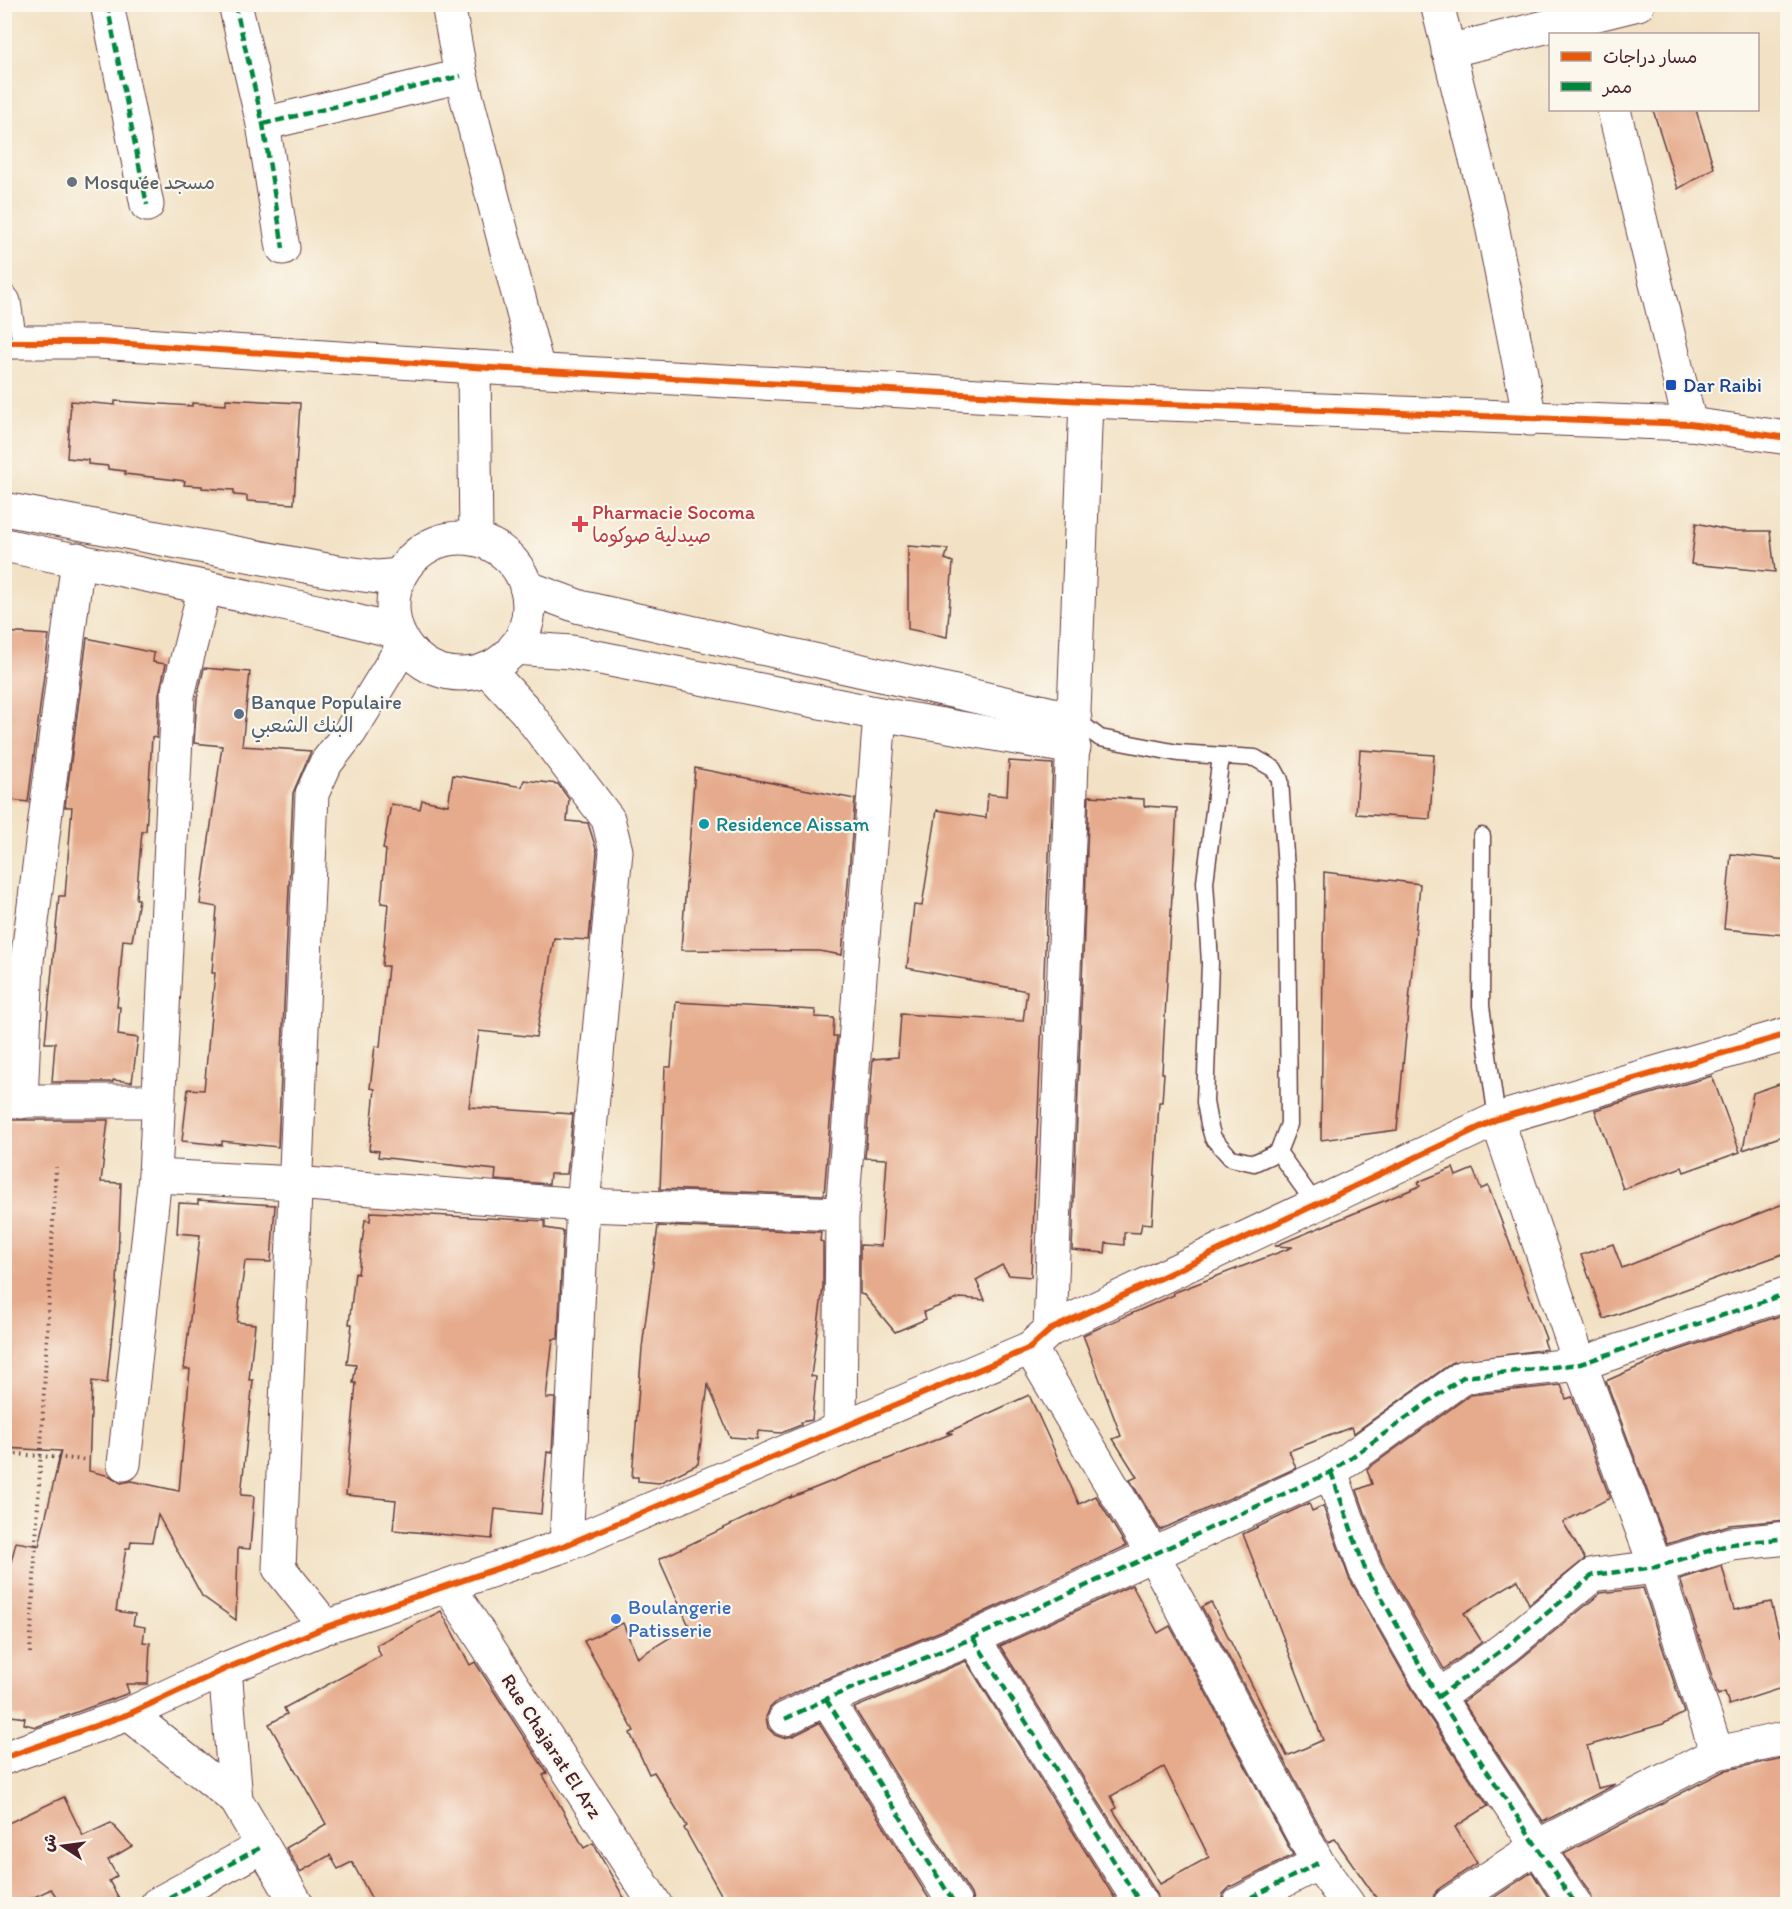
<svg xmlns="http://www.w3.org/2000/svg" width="1792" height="1909" font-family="Itim,'Playpen Sans Arabic',sans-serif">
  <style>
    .building { fill: #e6ab8d; fill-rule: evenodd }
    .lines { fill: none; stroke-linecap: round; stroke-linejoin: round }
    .service-casing { stroke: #633c42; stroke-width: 19 }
    .minor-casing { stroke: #633c42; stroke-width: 35 }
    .tertiary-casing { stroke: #633c42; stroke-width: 35 }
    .path { stroke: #633c42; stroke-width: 4; stroke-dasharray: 1.5 4.5; stroke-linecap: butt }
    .service { stroke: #fff; stroke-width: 16 }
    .minor { stroke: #fff; stroke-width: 33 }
    .tertiary { stroke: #fff; stroke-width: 33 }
    .quiet { stroke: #00873e; stroke-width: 4.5; stroke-dasharray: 9 4.5; stroke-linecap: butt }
    .cycleway-casing { stroke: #fbf7ec; stroke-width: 10 }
    .cycleway { stroke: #e8590c; stroke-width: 6 }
    .worship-dot { fill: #6b7280; stroke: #fbf7ec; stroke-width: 2 }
    .transit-dot { fill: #1a4fb4; stroke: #fbf7ec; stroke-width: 2 }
    .health-dot { fill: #e0444e; stroke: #fbf7ec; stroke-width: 2 }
    .service-dot { fill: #5c6f8a; stroke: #fbf7ec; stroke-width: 2 }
    .culture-dot { fill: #0f9aa8; stroke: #fbf7ec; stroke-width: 2 }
    .shop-dot { fill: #3f7fe0; stroke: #fbf7ec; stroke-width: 2 }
    .labels { text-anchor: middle; stroke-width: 4.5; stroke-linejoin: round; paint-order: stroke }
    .worship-label { font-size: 20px; fill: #5b616d; stroke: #fbf7ec; text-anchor: start }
    .transit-label { font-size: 20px; fill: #164399; stroke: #fbf7ec; text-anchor: start }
    .health-label { font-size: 20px; fill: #be3a42; stroke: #fbf7ec; text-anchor: start }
    .service-label { font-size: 20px; fill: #4e5e75; stroke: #fbf7ec; text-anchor: start }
    .culture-label { font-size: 20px; fill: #0d838f; stroke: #fbf7ec; text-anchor: start }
    .shop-label { font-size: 20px; fill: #366cbe; stroke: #fbf7ec; text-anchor: start }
    .street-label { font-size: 20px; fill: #4a1f2b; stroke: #fbf7ec }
  </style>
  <rect width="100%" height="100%" fill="#fbf7ec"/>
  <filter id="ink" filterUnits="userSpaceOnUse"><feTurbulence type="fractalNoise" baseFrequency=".0167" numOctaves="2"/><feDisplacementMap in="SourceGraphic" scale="12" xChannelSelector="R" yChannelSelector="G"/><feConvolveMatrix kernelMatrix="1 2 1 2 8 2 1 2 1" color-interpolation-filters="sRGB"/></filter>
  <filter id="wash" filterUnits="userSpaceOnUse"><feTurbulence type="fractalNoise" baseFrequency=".008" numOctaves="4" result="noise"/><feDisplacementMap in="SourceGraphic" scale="24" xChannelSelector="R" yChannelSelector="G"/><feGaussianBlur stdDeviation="1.35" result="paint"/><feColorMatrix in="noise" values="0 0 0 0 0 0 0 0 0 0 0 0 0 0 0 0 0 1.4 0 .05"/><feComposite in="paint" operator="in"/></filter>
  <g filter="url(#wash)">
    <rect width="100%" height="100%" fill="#f2e1c4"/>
    <g id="blocks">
      <g class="building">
        <path d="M 1653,110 L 1696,110 L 1714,168 L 1678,189 Z"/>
        <path d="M 226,399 L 300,403 L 294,504 L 247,501 L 247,496 L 234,495 L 234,490 L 202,488 L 202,486 L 184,485 L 185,481 L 125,474 L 125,471 L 108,469 L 108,466 L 88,464 L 88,460 L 67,458 L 71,401 L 115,405 L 115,401 L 192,406 L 192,403 L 226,405 Z"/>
        <path d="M 1696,523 L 1732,531 L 1770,531 L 1775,572 L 1691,564 Z"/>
        <path d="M 908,546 L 948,549 L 945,559 L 953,562 L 947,637 L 908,629 Z"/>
        <path d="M 4,632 L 49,635 L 28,802 L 4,799 Z"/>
        <path d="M 87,638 L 154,653 L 153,662 L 166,664 L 159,694 L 157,738 L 152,737 L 146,831 L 142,831 L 136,899 L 139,899 L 132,941 L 123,940 L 117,1007 L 120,1007 L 118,1035 L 138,1038 L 132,1082 L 113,1080 L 113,1082 L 52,1082 L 55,1043 L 45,1043 L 59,896 L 65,896 L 72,807 L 65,807 Z"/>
        <path d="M 204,668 L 250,672 L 242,746 L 311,751 L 293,793 L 278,1147 L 222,1141 L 222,1145 L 182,1141 L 188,1089 L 204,1090 L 215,973 L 212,973 L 217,907 L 200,904 L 222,746 L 194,743 L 197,698 Z"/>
        <path d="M 1360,750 L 1434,755 L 1430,819 L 1356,814 Z"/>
        <path d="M 1009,761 L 1053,764 L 1031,1277 L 1009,1275 L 1002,1265 L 976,1280 L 985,1300 L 960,1298 L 924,1312 L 926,1319 L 895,1332 L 864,1295 L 860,1294 L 860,1245 L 881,1246 L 887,1159 L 865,1158 L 873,1059 L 898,1057 L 901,1014 L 1023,1021 L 1027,991 L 907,968 L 914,905 L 922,906 L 937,810 L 986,818 L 988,794 L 1007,796 Z"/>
        <path d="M 695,768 L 855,799 L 842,955 L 819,951 L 681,950 Z"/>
        <path d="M 453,775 L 522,787 L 524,780 L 558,784 L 569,799 L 567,821 L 588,823 L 597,852 L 589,940 L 554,938 L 536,1037 L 479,1031 L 469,1107 L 573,1114 L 567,1174 L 550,1174 L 549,1184 L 495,1180 L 496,1170 L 378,1157 L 379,1151 L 369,1150 L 375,1089 L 370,1088 L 375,1046 L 380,1047 L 388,966 L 382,966 L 388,904 L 381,903 L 386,850 L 383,849 L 391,804 L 420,809 L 422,800 L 448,805 Z"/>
        <path d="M 1089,796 L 1144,799 L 1144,806 L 1177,808 L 1164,1034 L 1162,1073 L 1164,1073 L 1162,1102 L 1159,1102 L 1152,1224 L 1142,1223 L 1140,1233 L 1124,1232 L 1124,1245 L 1106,1243 L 1105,1253 L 1072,1250 Z"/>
        <path d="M 1731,854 L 1788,860 L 1785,935 L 1724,929 Z"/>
        <path d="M 1324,872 L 1420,884 L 1397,1130 L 1321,1140 Z"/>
        <path d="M 676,1002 L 815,1010 L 815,1017 L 834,1018 L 833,1036 L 837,1036 L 824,1195 L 660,1189 L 665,1067 L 671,1067 Z"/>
        <path d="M 1712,1076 L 1740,1152 L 1684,1172 L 1682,1167 L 1623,1189 L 1595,1110 Z"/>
        <path d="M 1788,1081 L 1788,1134 L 1743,1150 L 1753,1093 Z"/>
        <path d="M 4,1120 L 108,1120 L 101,1182 L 121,1183 L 117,1284 L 107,1383 L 92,1381 L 89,1471 L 110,1476 L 121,1483 L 132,1481 L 179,1491 L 190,1369 L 184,1369 L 200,1235 L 177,1233 L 179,1203 L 198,1204 L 198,1200 L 275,1205 L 271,1262 L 245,1261 L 237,1322 L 255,1324 L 249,1380 L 253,1380 L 241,1495 L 254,1496 L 250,1549 L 238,1548 L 236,1620 L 202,1596 L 158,1515 L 152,1542 L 131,1541 L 130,1548 L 126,1548 L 116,1611 L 135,1614 L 133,1625 L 145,1627 L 143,1642 L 150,1643 L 148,1684 L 126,1684 L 129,1693 L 36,1727 L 24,1724 L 25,1718 L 4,1715 L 4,1590 L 16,1542 L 39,1546 L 61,1451 L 4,1448 Z"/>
        <path d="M 1453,1168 L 1456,1176 L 1473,1169 L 1481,1189 L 1488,1186 L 1546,1339 L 1544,1340 L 1547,1349 L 1453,1362 L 1354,1433 L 1352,1427 L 1289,1451 L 1296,1468 L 1160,1530 L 1130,1480 L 1137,1477 L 1113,1439 L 1121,1436 L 1083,1335 L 1174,1295 L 1173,1293 L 1293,1247 L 1275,1246 L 1420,1186 L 1418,1182 Z"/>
        <path d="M 1788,1202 L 1788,1252 L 1604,1319 L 1581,1255 L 1613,1244 L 1622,1268 Z"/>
        <path d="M 371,1212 L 545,1221 L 545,1228 L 563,1231 L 558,1339 L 553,1339 L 546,1398 L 555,1398 L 552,1453 L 547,1452 L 541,1514 L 495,1509 L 492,1539 L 393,1530 L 396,1500 L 346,1495 L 356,1383 L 353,1383 L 356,1365 L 347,1364 L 352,1324 L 349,1324 L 355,1273 L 358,1274 L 365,1220 L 370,1221 Z"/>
        <path d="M 658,1226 L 821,1232 L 820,1241 L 823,1242 L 823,1288 L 811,1376 L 816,1377 L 812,1420 L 801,1422 L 801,1425 L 781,1433 L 758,1431 L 757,1439 L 730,1437 L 708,1385 L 698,1464 L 659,1483 L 638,1481 L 638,1477 L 632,1477 L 642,1348 Z"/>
        <path d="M 1788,1313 L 1788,1520 L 1729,1525 L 1667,1544 L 1606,1381 L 1670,1353 Z"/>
        <path d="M 1561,1385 L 1566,1399 L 1572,1397 L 1610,1498 L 1563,1522 L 1585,1559 L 1529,1604 L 1518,1580 L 1464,1613 L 1482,1642 L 1444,1669 L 1382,1561 L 1357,1490 L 1372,1484 L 1367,1469 L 1470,1395 Z"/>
        <path d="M 1029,1395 L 1079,1504 L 1096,1496 L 1126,1546 L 965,1621 L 818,1682 L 776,1702 L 770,1708 L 766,1717 L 768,1728 L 775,1735 L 783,1738 L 793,1736 L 819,1723 L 933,1905 L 727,1905 L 684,1828 L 687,1826 L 654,1772 L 649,1774 L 630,1733 L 634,1731 L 584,1641 L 623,1623 L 637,1658 L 689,1626 L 659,1559 L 791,1496 L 790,1498 L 953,1433 L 946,1433 Z"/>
        <path d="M 1309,1503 L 1312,1511 L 1323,1506 L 1349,1578 L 1422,1706 L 1488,1806 L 1455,1827 L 1477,1863 L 1440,1888 L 1434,1895 L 1431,1905 L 1381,1905 L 1335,1839 L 1328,1842 L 1202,1607 L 1211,1602 L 1287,1756 L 1323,1740 L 1243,1534 Z"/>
        <path d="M 1722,1566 L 1734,1610 L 1771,1602 L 1780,1636 L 1788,1634 L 1788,1686 L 1729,1705 L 1725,1692 L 1718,1695 L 1680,1579 Z"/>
        <path d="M 1132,1585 L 1158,1633 L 1170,1626 L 1293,1855 L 1230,1887 L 1223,1894 L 1220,1905 L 1160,1905 L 1157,1894 L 1000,1646 ZM 1164,1767 L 1209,1857 L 1160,1884 L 1113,1810 L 1117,1808 L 1111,1796 Z"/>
        <path d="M 1643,1588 L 1684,1713 L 1663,1724 L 1587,1746 L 1598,1788 L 1616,1784 L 1543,1822 L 1463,1702 L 1518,1661 L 1601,1593 Z"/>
        <path d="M 441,1611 L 470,1665 L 475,1662 L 547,1773 L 543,1775 L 584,1848 L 593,1843 L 628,1905 L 375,1905 L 352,1862 L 338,1869 L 330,1855 L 300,1872 L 286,1848 L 326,1824 L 269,1724 L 287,1714 L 284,1708 L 381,1656 L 376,1645 Z"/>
        <path d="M 966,1661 L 1119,1905 L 974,1905 L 971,1894 L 854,1708 Z"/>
        <path d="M 1788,1757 L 1788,1905 L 1593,1905 L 1591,1894 L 1564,1854 L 1726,1770 Z"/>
        <path d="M 64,1797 L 83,1836 L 111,1823 L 132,1846 L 108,1860 L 117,1876 L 109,1881 L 123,1905 L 62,1905 L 51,1889 L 18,1905 L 4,1905 L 4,1825 Z"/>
        <path d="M 1532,1872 L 1553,1905 L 1483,1905 Z"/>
      </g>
    </g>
  </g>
  <g filter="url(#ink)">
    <use href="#blocks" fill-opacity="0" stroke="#633c42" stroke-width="1.5"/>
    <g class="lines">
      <defs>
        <g id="service">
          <path d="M 1075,719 L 1100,738 L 1178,753 L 1255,758 L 1274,769 L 1280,780 L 1287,885 L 1289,1124 L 1278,1152 L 1254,1163 L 1231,1158 L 1213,1138 L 1209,1124 L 1205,1102 L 1210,963 L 1205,882 L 1221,756"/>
          <path d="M 1482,836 L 1481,1006 L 1497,1119"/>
          <path d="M 1278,1152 L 1316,1205"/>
        </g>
        <g id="minor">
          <path d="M 107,4 L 147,205"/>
          <path d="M 235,4 L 263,124 L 283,248"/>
          <path d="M 448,4 L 461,76 L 538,370"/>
          <path d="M 1437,4 L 1490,215 L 1530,419"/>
          <path d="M 1448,51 L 1638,4"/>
          <path d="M 1614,110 L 1690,424"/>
          <path d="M 263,124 L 461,76"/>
          <path d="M 4,302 L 10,342"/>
          <path d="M 526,587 L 580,607 L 1075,719"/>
          <path d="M 514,648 L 571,652 L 880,714 L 1074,748"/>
          <path d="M 4,1101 L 159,1101"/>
          <path d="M 21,1102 L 27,961 L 78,559"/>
          <path d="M 1497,1119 L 1580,1364 L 1656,1567 L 1717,1753"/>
          <path d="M 155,1176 L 294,1183 L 583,1205 L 842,1214"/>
          <path d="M 1050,1330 L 1086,401"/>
          <path d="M 1030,1348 L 1152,1553 L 1318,1863 L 1348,1904"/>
          <path d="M 840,1428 L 842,1214 L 880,714"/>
          <path d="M 124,1464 L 155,1176 L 178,695 L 205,587"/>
          <path d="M 1331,1472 L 1365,1569 L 1438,1697 L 1575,1904"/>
          <path d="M 973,1638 L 1141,1904"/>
          <path d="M 1438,1697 L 1506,1647 L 1593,1575 L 1656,1567 L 1731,1544 L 1788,1538"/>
          <path d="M 826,1699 L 955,1904"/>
          <path d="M 785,1719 L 826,1699 L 973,1638 L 1331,1472 L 1463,1377 L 1580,1364 L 1788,1293"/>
          <path d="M 157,1904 L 263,1846"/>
          <path d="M 1239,1904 L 1318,1863"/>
          <path d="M 1450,1904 L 1536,1847 L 1717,1753 L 1788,1738"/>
        </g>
        <g id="tertiary">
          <path d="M 4,342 L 99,342 L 474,367 L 1086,401 L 1690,424 L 1788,438"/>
          <path d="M 474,367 L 476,539"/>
          <path d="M 4,509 L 332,571 L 378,577 L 400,575"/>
          <circle cx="461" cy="606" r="68"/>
          <path d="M 4,545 L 321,612 L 397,632"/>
          <path d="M 487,669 L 525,710 L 608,819 L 616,851 L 583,1205 L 566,1545"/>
          <path d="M 449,1587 L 655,1904"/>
          <path d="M 326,1627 L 279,1568 L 312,794 L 326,763 L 350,732 L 404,644"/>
          <path d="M 225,1669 L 236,1800"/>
          <path d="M 129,1714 L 236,1800 L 297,1904"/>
          <path d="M 4,1758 L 129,1714 L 225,1669 L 326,1627 L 566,1545 L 1030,1348 L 1050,1330 L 1497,1119 L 1788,1034"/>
        </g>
      </defs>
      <use href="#service" class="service-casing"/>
      <use href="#minor" class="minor-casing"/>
      <use href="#tertiary" class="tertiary-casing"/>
      <g class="path">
        <path d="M 4,1453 L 87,1460"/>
        <path d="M 30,1653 L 56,1167"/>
      </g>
      <use href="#service" class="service"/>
      <use href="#minor" class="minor"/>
      <use href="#tertiary" class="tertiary"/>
      <g class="quiet">
        <path d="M 107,4 L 147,205"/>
        <path d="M 235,4 L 263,124 L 283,248"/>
        <path d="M 263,124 L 461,76"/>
        <path d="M 4,302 L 10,342"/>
        <path d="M 1331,1472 L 1365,1569 L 1438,1697 L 1575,1904"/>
        <path d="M 973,1638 L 1141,1904"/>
        <path d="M 1438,1697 L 1506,1647 L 1593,1575 L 1656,1567 L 1731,1544 L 1788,1538"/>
        <path d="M 826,1699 L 955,1904"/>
        <path d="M 785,1719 L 826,1699 L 973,1638 L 1331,1472 L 1463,1377 L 1580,1364 L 1788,1293"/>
        <path d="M 157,1904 L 263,1846"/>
        <path d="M 1239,1904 L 1318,1863"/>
      </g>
      <defs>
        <g id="cycleway">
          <path d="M 4,342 L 99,342 L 474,367 L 1086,401 L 1690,424 L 1788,438"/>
          <path d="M 4,1758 L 129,1714 L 225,1669 L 326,1627 L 566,1545 L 1030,1348 L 1050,1330 L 1497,1119 L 1788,1034"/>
        </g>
      </defs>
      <use href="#cycleway" class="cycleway-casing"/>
      <use href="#cycleway" class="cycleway"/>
    </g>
  </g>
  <circle class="worship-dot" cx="72" cy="182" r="6"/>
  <rect class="transit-dot" x="1665" y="379" width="12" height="12" rx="3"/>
  <path class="health-dot" d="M577 515h6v6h6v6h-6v6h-6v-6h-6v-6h6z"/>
  <circle class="service-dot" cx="239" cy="714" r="6"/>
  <circle class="culture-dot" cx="704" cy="824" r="6"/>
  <circle class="shop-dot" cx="616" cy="1619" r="6"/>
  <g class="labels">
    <g class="worship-label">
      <text x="84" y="189">Mosquée مسجد</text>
    </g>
    <g class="transit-label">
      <text x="1683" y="392">Dar Raibi</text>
    </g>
    <g class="health-label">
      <text x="592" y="519">Pharmacie Socoma<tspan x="592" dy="23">صيدلية صوكوما</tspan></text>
    </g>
    <g class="service-label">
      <text x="251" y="709">Banque Populaire<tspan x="251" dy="23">البنك الشعبي</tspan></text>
    </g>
    <g class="culture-label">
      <text x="716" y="831">Residence Aissam</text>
    </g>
    <g class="shop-label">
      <text x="628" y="1614">Boulangerie<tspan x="628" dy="23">Patisserie</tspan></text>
    </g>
    <g class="street-label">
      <text transform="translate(552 1746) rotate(57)" y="7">Rue Chajarat El Arz</text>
    </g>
  </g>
  <rect width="1792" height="1909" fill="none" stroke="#fbf7ec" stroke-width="24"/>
  <rect x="1549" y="33" width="210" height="78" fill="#fbf7ec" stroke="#b4a19f" stroke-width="1.5"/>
  <rect x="1561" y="52" width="30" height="9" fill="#e8590c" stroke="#b4a19f" stroke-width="1.5"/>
  <text x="1603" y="63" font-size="18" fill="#4a1f2b">مسار دراجات</text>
  <rect x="1561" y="82" width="30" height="9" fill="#00873e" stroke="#b4a19f" stroke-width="1.5"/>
  <text x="1603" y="93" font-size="18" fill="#4a1f2b">ممر</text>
  <g transform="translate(63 1846) rotate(283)" stroke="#fbf7ec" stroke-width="4.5" paint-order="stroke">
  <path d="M0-4.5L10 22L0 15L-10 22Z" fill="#4a1f2b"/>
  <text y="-9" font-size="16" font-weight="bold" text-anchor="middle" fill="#4a1f2b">ش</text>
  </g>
</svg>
